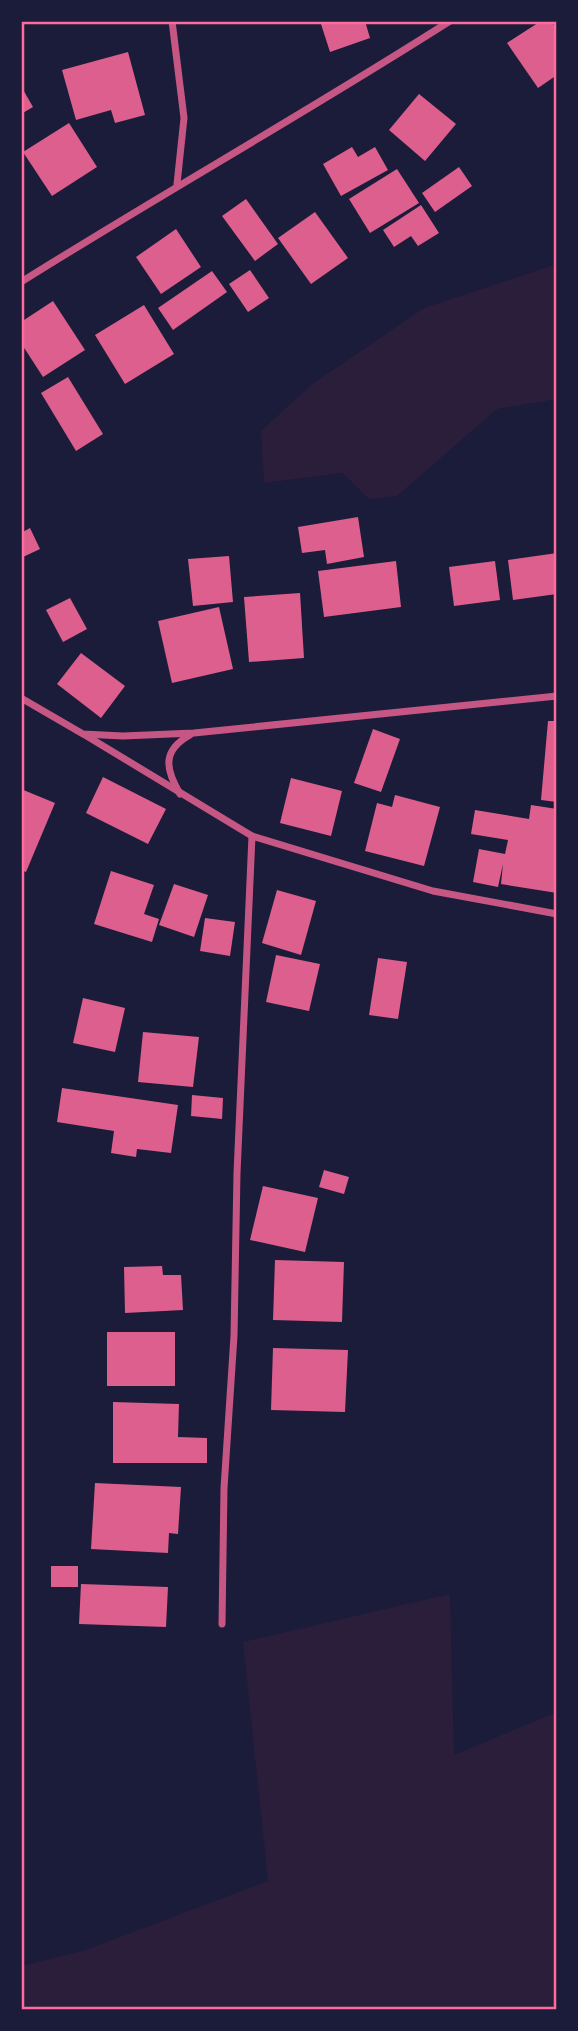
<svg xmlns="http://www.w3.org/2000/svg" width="578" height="2031" font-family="Arial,sans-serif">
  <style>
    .green { fill: #2a1e3b }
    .building { fill: #dd5f8e }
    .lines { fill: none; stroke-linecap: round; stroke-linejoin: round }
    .minor { stroke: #c65784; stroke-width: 7 }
    .neatline { fill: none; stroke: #ff6b9d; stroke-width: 2.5 }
  </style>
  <rect width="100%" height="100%" fill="#1b1b3a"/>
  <g class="green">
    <path d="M 557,264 L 557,399 L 497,409 L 397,496 L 369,499 L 343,473 L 264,483 L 261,431 L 311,385 L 424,308 Z"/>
    <path d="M 450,1594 L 454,1755 L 557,1712 L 557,2010 L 21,2010 L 21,1966 L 83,1951 L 268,1881 L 243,1642 Z"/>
  </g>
  <g class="building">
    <path d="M 320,21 L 365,21 L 370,38 L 330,52 Z"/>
    <path d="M 541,21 L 551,21 L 557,30 L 557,75 L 538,88 L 507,43 Z"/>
    <path d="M 128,52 L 145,115 L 115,123 L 111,110 L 76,120 L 62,70 Z"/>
    <path d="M 21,86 L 33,107 L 21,114 Z"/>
    <path d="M 419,94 L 456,124 L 425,161 L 389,130 Z"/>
    <path d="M 69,123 L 97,167 L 52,196 L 23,152 Z"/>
    <path d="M 352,147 L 358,157 L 375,147 L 388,170 L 341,196 L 323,164 Z"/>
    <path d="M 459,167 L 472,186 L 435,212 L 422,193 Z"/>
    <path d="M 397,169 L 419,203 L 370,233 L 349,199 Z"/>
    <path d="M 246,199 L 278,244 L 255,261 L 222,216 Z"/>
    <path d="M 421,205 L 439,233 L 418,246 L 411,236 L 394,247 L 383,230 Z"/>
    <path d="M 315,212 L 348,258 L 311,284 L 278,238 Z"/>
    <path d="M 176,229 L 201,267 L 161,294 L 136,257 Z"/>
    <path d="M 250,270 L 269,298 L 248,312 L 229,284 Z"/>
    <path d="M 212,271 L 227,292 L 173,330 L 158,308 Z"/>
    <path d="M 53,301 L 85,350 L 43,377 L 21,343 L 21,322 Z"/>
    <path d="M 144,305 L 174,354 L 125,384 L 95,335 Z"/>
    <path d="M 68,377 L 103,434 L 76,451 L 41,393 Z"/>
    <path d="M 358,517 L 364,557 L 327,564 L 325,550 L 302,553 L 298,527 Z"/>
    <path d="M 30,528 L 40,549 L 23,557 L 21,533 Z"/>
    <path d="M 557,553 L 557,594 L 513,600 L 508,560 Z"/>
    <path d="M 229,556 L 233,602 L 193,606 L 188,559 Z"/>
    <path d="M 396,561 L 401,607 L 324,617 L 318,571 Z"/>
    <path d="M 495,561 L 500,600 L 454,606 L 449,567 Z"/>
    <path d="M 300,593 L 304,658 L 249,662 L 244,597 Z"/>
    <path d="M 70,598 L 87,629 L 63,642 L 46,610 Z"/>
    <path d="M 219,607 L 233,669 L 172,683 L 158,621 Z"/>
    <path d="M 81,653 L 125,686 L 101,718 L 57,684 Z"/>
    <path d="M 548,721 L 557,721 L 557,802 L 541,800 Z"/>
    <path d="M 373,729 L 400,739 L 381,792 L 354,783 Z"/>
    <path d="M 103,777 L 166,809 L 148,844 L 86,813 Z"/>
    <path d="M 291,778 L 342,791 L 331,836 L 280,823 Z"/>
    <path d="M 21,789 L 55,803 L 26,872 L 21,870 Z"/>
    <path d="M 395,795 L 440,807 L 424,866 L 365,851 L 377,803 L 392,807 Z"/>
    <path d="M 531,805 L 557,809 L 557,893 L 501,884 L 503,864 L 498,887 L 473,882 L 479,849 L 505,854 L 508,840 L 471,834 L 475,810 L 529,819 Z"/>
    <path d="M 111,871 L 154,885 L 144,914 L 159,919 L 152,942 L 94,924 Z"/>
    <path d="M 174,884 L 208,895 L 194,937 L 159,925 Z"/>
    <path d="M 277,890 L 316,901 L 301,955 L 262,943 Z"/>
    <path d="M 205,918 L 235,922 L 230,956 L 200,951 Z"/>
    <path d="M 276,955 L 320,964 L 309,1011 L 266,1002 Z"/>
    <path d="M 378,958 L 407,962 L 398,1019 L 369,1015 Z"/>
    <path d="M 83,998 L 125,1008 L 115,1052 L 73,1043 Z"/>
    <path d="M 143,1032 L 199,1037 L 193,1087 L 138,1082 Z"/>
    <path d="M 62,1088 L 178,1105 L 171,1153 L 137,1149 L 136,1157 L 111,1153 L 114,1131 L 57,1122 Z"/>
    <path d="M 192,1095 L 223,1098 L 222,1119 L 191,1116 Z"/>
    <path d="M 324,1170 L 349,1177 L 344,1194 L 319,1187 Z"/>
    <path d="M 263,1186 L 318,1198 L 305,1252 L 250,1240 Z"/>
    <path d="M 275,1260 L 344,1262 L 342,1322 L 273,1320 Z"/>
    <path d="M 162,1266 L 163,1275 L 181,1275 L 183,1310 L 125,1313 L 124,1267 Z"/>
    <rect x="107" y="1332" width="68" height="54"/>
    <path d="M 273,1348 L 348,1350 L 345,1412 L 271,1410 Z"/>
    <path d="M 113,1402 L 179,1404 L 178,1437 L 207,1438 L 207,1463 L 113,1463 Z"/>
    <path d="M 95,1483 L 181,1487 L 178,1534 L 169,1533 L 168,1553 L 91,1549 Z"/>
    <rect x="51" y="1566" width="27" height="21"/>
    <path d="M 81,1584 L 168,1587 L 166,1627 L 79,1624 Z"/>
  </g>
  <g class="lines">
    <g class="minor">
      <path d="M 172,21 L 184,118 L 177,184"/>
      <path d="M 21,282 C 163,193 309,111 450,21"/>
      <path d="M 21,698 L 83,734 L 123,736 L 194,733 L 557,696"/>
      <path d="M 85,735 L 252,836 L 433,891 L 557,914"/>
      <path d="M 180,794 C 166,770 161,751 190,735"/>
      <path d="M 222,1624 L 224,1488 L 234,1336 L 237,1173 L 252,836"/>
    </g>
  </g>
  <rect width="578" height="2031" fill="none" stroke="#1b1b3a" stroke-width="46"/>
  <rect x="23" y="23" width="532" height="1985" class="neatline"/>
</svg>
